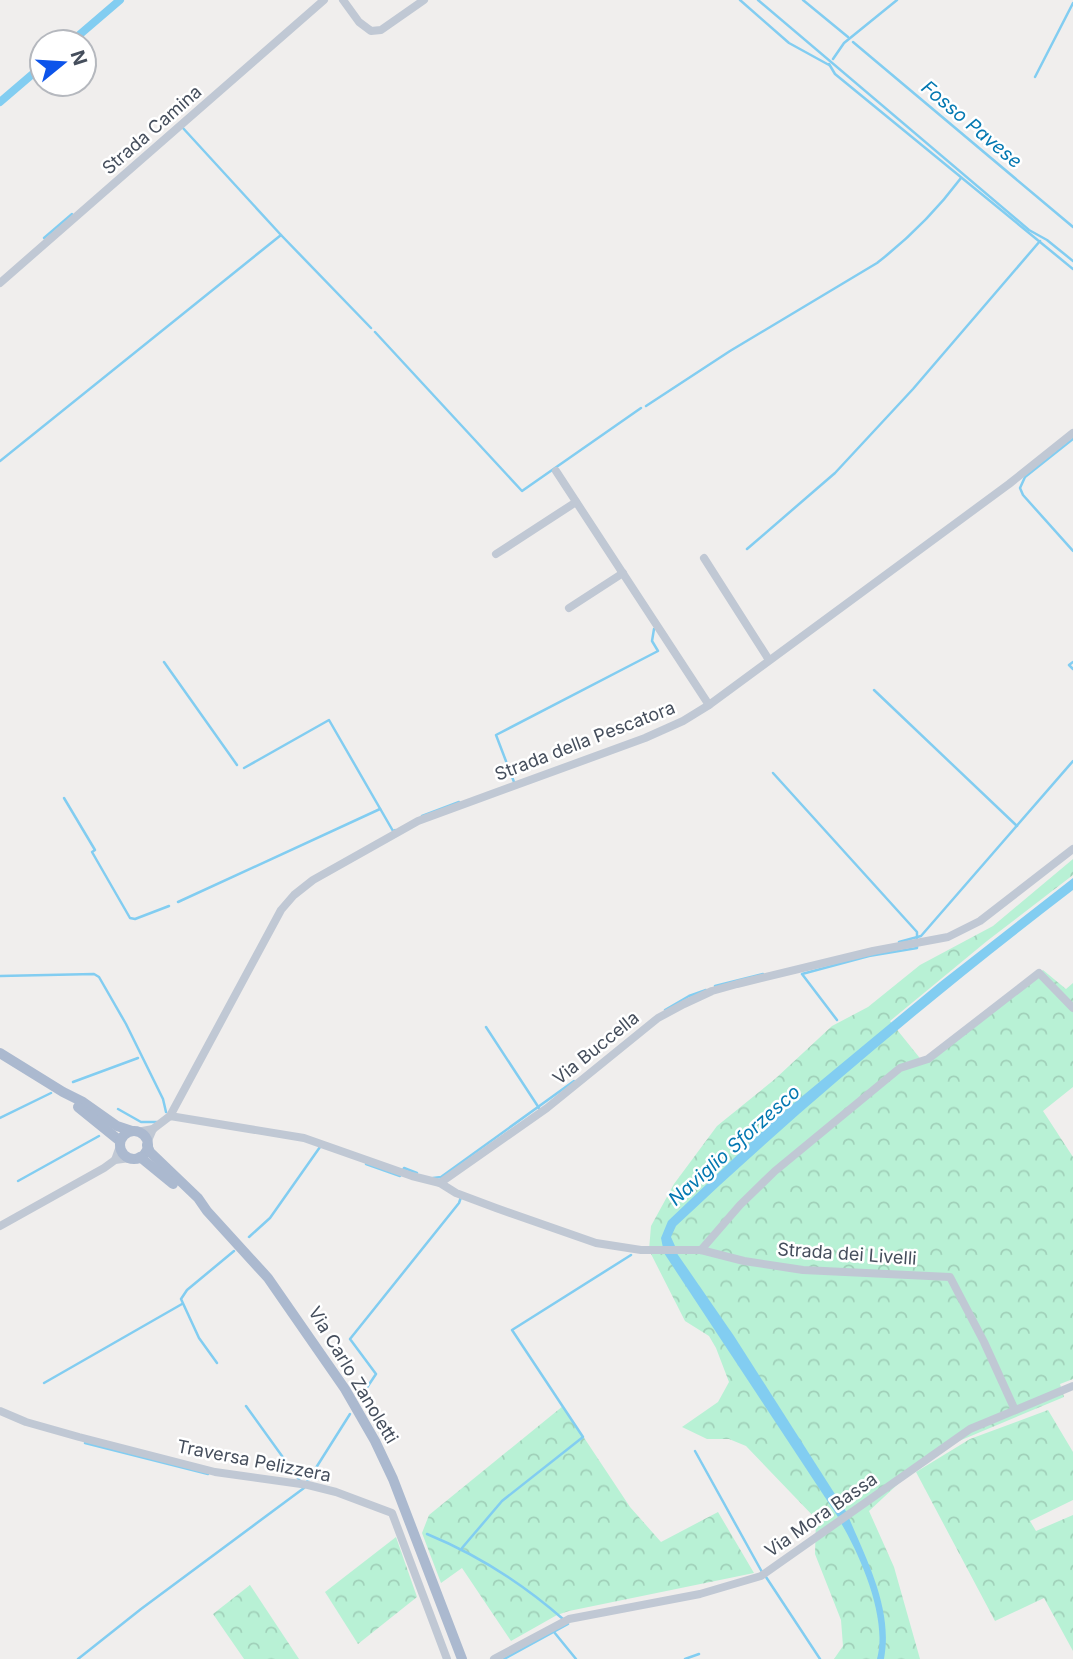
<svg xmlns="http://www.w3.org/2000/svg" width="1073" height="1659" font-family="Inter,sans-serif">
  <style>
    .forest { fill: url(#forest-crowns) }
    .water { fill: #82cdf1 }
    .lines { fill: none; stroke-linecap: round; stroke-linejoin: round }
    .stream { stroke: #82cdf1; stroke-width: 2.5 }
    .canal { stroke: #82cdf1; stroke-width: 8 }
    .minor { stroke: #c0c8d4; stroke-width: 8 }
    .major { stroke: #abb9cf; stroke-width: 10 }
    .labels { text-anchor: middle; stroke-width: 5; stroke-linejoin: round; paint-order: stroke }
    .street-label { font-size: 18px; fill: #454e5c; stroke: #fff }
    .water-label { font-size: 19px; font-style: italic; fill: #0378b1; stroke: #fff }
  </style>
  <defs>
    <pattern id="forest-crowns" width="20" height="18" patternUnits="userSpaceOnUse" patternTransform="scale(1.75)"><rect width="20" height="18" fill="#b8f1d5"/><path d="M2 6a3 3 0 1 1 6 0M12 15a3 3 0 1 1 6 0" fill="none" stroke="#a0d0b9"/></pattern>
  </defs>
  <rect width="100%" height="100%" fill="#f0eeed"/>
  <g class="forest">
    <path d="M 1073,859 L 1073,875 L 987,941 L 890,1021 L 923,1062 L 1043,970 L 1066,989 L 1073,983 L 1073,1087 L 1043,1111 L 1073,1157 L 1073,1379 L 1060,1384 L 1064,1397 L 959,1441 L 912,1471 L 869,1511 L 894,1567 L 920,1659 L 834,1659 L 843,1646 L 841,1620 L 815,1554 L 816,1519 L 746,1446 L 729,1439 L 707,1439 L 682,1427 L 718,1402 L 729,1382 L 716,1348 L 709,1336 L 685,1321 L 649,1250 L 651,1226 L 674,1184 L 717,1126 L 775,1079 L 832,1026 L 868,1007 L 920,965 L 993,926 Z"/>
    <path d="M 563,1406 L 630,1507 L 661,1542 L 718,1512 L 754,1573 L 569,1611 L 557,1615 L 511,1641 L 462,1568 L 441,1583 L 422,1533 L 429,1515 Z"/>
    <path d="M 1048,1410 L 1073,1452 L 1073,1500 L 1030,1521 L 1036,1531 L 1073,1515 L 1073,1651 L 1044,1598 L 995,1621 L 916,1472 L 970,1439 Z"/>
    <path d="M 396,1537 L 417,1597 L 358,1644 L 325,1592 Z"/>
    <path d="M 250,1585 L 299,1659 L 244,1659 L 213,1614 Z"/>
  </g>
  <g class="water">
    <path d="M 1073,878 L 1073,890 C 935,996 802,1107 676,1226 L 671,1237 L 675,1246 L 663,1248 L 661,1238 L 668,1221 L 776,1118 L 940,982 Z"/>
    <path d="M 676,1252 L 734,1336 L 847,1513 L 838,1517 L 664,1253 Z"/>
    <path d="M 849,1518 C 868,1563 893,1610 884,1659 L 877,1659 C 888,1619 861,1557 841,1523 Z"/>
  </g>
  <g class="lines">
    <g class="stream">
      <path d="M 740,0 L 789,43 L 829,65"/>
      <path d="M 758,0 L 1029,230 L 1047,240 L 1073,261"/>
      <path d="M 803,0 L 848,37"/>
      <path d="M 853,42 L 1073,227"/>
      <path d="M 833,59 L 844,43 L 897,0"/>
      <path d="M 829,64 L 835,74 L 1073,269"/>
      <path d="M 1035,77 L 1073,3"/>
      <path d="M 182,127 L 281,235 L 371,328"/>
      <path d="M 44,238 L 72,214"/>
      <path d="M 375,332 L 522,491 L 641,408"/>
      <path d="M 646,406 L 730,351 L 877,263 C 908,239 937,210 961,178"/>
      <path d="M 1073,439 L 1025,477 L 1020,488 L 1023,495 L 1073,551"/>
      <path d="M 0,461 L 281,235"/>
      <path d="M 747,549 L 835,473 L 913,389 L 1040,241"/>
      <path d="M 164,662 L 237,765"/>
      <path d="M 1073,662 L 1069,665 L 1073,669"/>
      <path d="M 874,690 L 1017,826"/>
      <path d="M 244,768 L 329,720 L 393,831 L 395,830"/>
      <path d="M 773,773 L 917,932 L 917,938"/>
      <path d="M 514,782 L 496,735 L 658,651 L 652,641 L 654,629"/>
      <path d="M 64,798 L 95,850 L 92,852 L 130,918 L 135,919 L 169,906"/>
      <path d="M 422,816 L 459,802"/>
      <path d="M 178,902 L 380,809"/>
      <path d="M 899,942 L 921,936 L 1073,761"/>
      <path d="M 0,976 L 94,974 L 99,977 L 126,1024 L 163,1099 L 166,1112"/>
      <path d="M 715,986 L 763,974"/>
      <path d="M 665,1010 L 689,996 L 706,990"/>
      <path d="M 837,1020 L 802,974 L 869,956 L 917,948 L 917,944"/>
      <path d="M 486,1027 L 539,1108"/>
      <path d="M 73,1082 L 138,1058"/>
      <path d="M 118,1109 L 141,1122 L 157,1122"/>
      <path d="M 0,1118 L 51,1093"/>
      <path d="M 366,1164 L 400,1176 L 404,1168 L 417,1173"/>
      <path d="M 433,1178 L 441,1177 L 574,1081"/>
      <path d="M 18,1181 L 99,1136"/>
      <path d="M 249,1237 L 270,1218 L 320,1147"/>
      <path d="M 217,1363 L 199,1338 L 181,1299 L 187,1290 L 234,1251"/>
      <path d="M 44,1383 L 182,1304"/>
      <path d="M 360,1398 L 376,1374 L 350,1339 L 459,1203 L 461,1197"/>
      <path d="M 246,1406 L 300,1481"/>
      <path d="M 85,1443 L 208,1474"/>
      <path d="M 695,1451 L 762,1572"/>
      <path d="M 307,1482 L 350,1414"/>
      <path d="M 427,1534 C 478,1555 522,1583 563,1619"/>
      <path d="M 462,1548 L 502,1501 L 583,1437 L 512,1330 L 631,1255"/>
      <path d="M 766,1577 L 820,1659"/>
      <path d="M 554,1632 L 576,1659"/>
      <path d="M 78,1659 L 141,1609 L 304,1488"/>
      <path d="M 504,1659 L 568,1624"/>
      <path d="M 685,1659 L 699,1654"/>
    </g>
    <g class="canal">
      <path d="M 71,42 L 120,0"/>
      <path d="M 0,102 L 42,66"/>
    </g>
    <g class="minor">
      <path d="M 343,0 L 359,22 L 371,31 L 381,30 L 424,0"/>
      <path d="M 0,283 L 324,0"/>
      <path d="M 556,471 L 709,705"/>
      <path d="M 496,554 L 576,502"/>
      <path d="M 704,558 L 769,660"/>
      <path d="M 569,608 L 623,573"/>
      <path d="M 170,1116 L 281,910 L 294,895 L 313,880 L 418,821 L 645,738 L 683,721 L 709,705 L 1009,484 L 1073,433"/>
      <path d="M 137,1132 L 153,1129"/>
      <path d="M 147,1143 L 153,1129 L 170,1116 L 304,1138 L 412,1176 L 440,1183 L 547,1108 L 658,1018 L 684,1004 L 712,991 L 737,984 L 873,951 L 948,937 L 980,921 L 1073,849"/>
      <path d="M 115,1160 L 120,1146"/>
      <path d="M 440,1183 L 456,1193 L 496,1208 L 596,1243 L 641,1250 L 701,1250 L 744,1261 L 803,1270 L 950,1277 L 984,1342 L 1015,1410"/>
      <path d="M 0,1226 L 104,1168 L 115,1160 L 130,1158"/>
      <path d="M 701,1250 L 740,1205 L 775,1171 L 900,1068 L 928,1059 L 1039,973 L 1073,1008"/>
      <path d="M 0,1411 L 26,1422 L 79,1437 L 215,1472 L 308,1485 L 336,1492 L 392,1513 L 447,1659"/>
      <path d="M 494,1659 L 569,1619 L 700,1594 L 761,1576 L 970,1429 L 1073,1386"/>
    </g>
    <g class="major">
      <path d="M 0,1053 L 63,1092 L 83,1102 L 117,1126 L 132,1131"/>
      <path d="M 78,1107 L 120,1141"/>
      <circle cx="134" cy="1145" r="14"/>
      <path d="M 147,1145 L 150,1152 L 198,1198 L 207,1211 L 268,1278 L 345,1389 L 375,1441 L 393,1479 L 462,1659"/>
      <path d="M 140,1157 L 173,1184"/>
    </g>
  </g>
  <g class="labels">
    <g class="street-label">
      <text transform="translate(152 130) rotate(-41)" y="6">Strada Camina</text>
      <text transform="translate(585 741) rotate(-21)" y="6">Strada della Pescatora</text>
      <text transform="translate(596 1048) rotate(-39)" y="6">Via Buccella</text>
      <text transform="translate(847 1254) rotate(4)" y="6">Strada dei Livelli</text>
      <text transform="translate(353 1375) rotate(59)" y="6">Via Carlo Zanoletti</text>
      <text transform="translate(254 1461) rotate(11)" y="6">Traversa Pelizzera</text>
      <text transform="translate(821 1515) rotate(-35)" y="6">Via Mora Bassa</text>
    </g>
    <g class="water-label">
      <text transform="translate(972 124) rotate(40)" y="7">Fosso Pavese</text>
      <text transform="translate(734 1145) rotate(-42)" y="7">Naviglio Sforzesco</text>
    </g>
  </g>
  <g transform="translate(63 63) rotate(72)"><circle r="33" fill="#ffffff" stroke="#b5b8be" stroke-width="2"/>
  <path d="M0-5L12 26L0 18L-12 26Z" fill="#0d54ea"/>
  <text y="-10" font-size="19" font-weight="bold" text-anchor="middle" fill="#454e5c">N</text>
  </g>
</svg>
